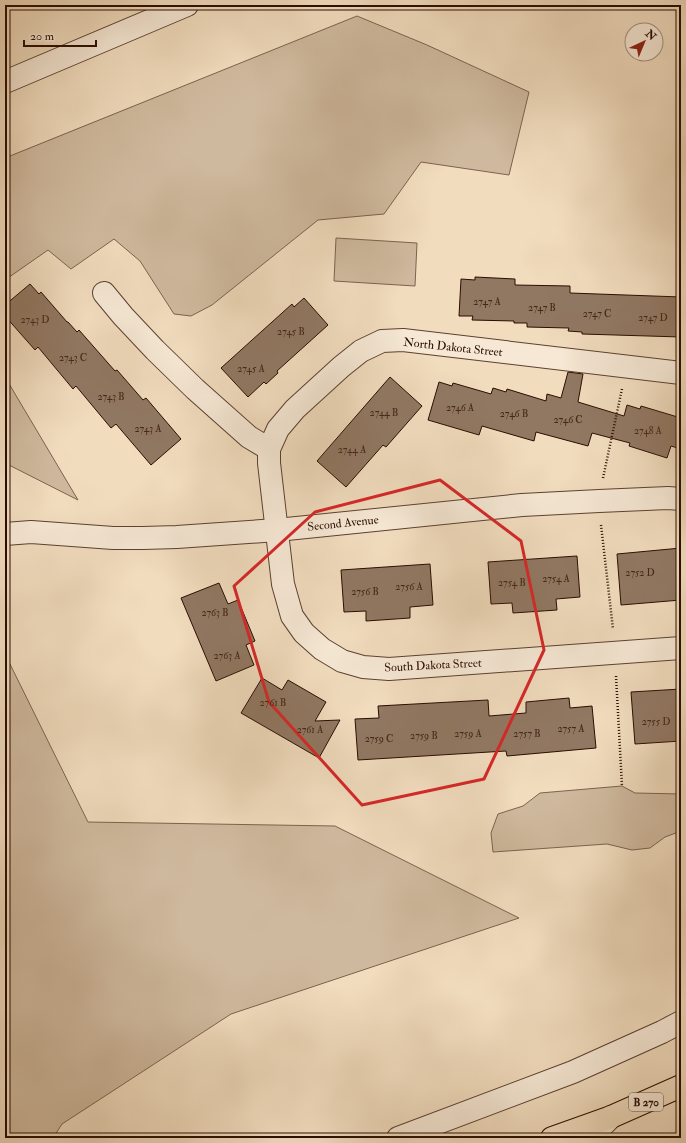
<svg xmlns="http://www.w3.org/2000/svg" width="686" height="1143" font-family="'IM FELL Double Pica',serif">
  <style>
    .green { fill: #cfb99e; stroke: #7c624f }
    .building { fill: #917863; stroke: #2a0c00 }
    .lines { fill: none; stroke-linecap: round; stroke-linejoin: round }
    .minor-casing { stroke: #5c4030; stroke-width: 24 }
    .major-casing { stroke: #2a0c00; stroke-width: 24 }
    .path { stroke: #2a0c00; stroke-width: 2.5; stroke-dasharray: 1 2; stroke-linecap: butt }
    .minor { stroke: #f6e8d5; stroke-width: 22 }
    .major { stroke: #f1dcbe; stroke-width: 22 }
    .marked { fill: none; stroke: #d62828; stroke-width: 3; stroke-linejoin: round }
    .labels { text-anchor: middle; stroke-width: 3; stroke-linejoin: round; paint-order: stroke }
    .number-label { font-size: 10px; fill: #442719 }
    .shield { fill: #f6e8d5; stroke: #674e40; stroke-width: 1 }
    .shield-label { font-size: 11px; font-weight: bold; fill: #2a0c00 }
    .street-label { font-size: 12px; fill: #2a0c00; stroke: #f6e8d5 }
  </style>
  <rect width="100%" height="100%" fill="#f1dcbe"/>
  <filter id="stains"><feTurbulence type="fractalNoise" baseFrequency=".005" numOctaves="4"/><feColorMatrix values="0 0 0 0 .2 0 0 0 0 .09 0 0 0 0 .02 0 0 0 .5 -.17"/></filter>
  <radialGradient id="worn" r=".72"><stop offset=".6" stop-color="#630" stop-opacity="0"/><stop offset="1" stop-color="#630" stop-opacity=".3"/></radialGradient>
  <g class="green">
    <path d="M 357,16 L 427,45 L 529,92 L 509,175 L 421,162 L 384,214 L 318,220 L 212,305 L 191,316 L 174,314 L 140,261 L 114,239 L 71,269 L 48,250 L 5,280 L 5,158 Z"/>
    <path d="M 336,238 L 417,243 L 415,286 L 334,281 Z"/>
    <path d="M 5,377 L 78,500 L 5,463 Z"/>
    <path d="M 5,654 L 88,822 L 335,826 L 519,918 L 231,1014 L 62,1124 L 53,1138 L 5,1138 Z"/>
    <path d="M 622,786 L 635,793 L 681,794 L 681,831 L 665,837 L 650,848 L 632,850 L 607,844 L 493,852 L 491,833 L 498,814 L 523,806 L 540,793 Z"/>
  </g>
  <g class="building">
    <path d="M 475,277 L 515,279 L 515,285 L 570,286 L 570,293 L 681,297 L 681,337 L 582,334 L 582,332 L 568,331 L 569,328 L 527,327 L 527,323 L 514,323 L 514,321 L 472,320 L 473,316 L 459,316 L 461,279 L 475,280 Z"/>
    <path d="M 30,284 L 39,294 L 41,292 L 67,322 L 68,322 L 77,332 L 79,330 L 115,371 L 117,370 L 143,400 L 146,398 L 181,439 L 151,465 L 116,424 L 111,428 L 76,386 L 73,389 L 38,347 L 35,350 L 5,316 L 5,305 Z"/>
    <path d="M 304,298 L 328,325 L 277,371 L 278,373 L 266,384 L 264,382 L 248,397 L 221,368 L 292,304 L 294,307 Z"/>
    <path d="M 568,372 L 583,374 L 578,402 L 624,416 L 627,405 L 640,409 L 641,406 L 681,418 L 681,449 L 671,446 L 667,458 L 629,446 L 630,443 L 592,433 L 588,446 L 536,432 L 534,441 L 482,426 L 479,435 L 428,420 L 439,382 L 452,386 L 453,383 L 491,394 L 493,388 L 506,392 L 507,389 L 546,401 L 547,394 L 561,398 Z"/>
    <path d="M 390,377 L 422,406 L 386,447 L 383,445 L 346,487 L 317,461 Z"/>
    <path d="M 681,548 L 681,600 L 621,605 L 617,554 Z"/>
    <path d="M 577,556 L 580,597 L 556,599 L 557,610 L 513,613 L 512,603 L 491,604 L 488,562 Z"/>
    <path d="M 430,564 L 433,605 L 410,607 L 410,618 L 366,621 L 366,611 L 344,612 L 341,570 Z"/>
    <path d="M 219,583 L 228,604 L 238,600 L 255,641 L 246,645 L 254,665 L 216,681 L 181,598 Z"/>
    <path d="M 262,678 L 282,690 L 288,680 L 326,702 L 315,721 L 340,720 L 319,758 L 241,713 Z"/>
    <path d="M 681,689 L 681,741 L 635,744 L 631,692 Z"/>
    <path d="M 569,698 L 570,708 L 592,706 L 596,748 L 507,756 L 506,751 L 358,760 L 355,719 L 379,718 L 378,706 L 488,700 L 489,716 L 526,713 L 526,702 Z"/>
  </g>
  <g class="lines">
    <defs>
      <g id="minor">
        <path d="M 5,82 L 187,5"/>
        <path d="M 104,293 L 123,316 L 155,350 L 195,389 L 249,437 L 269,449"/>
        <path d="M 681,373 L 403,340 L 382,341 L 361,351 L 341,367 L 295,409 L 278,429 L 269,449 L 269,463 L 283,584 L 292,616 L 304,633 L 322,649 L 342,661 L 363,667 L 389,669 L 681,648"/>
        <path d="M 5,534 L 31,532 L 113,538 L 143,538 L 177,537 L 277,530 L 522,505 L 599,501 L 668,498 L 681,499"/>
        <path d="M 398,1138 L 573,1072 L 662,1032 L 681,1022"/>
        <path d="M 590,1138 L 611,1117"/>
      </g>
      <path id="major" d="M 552,1138 L 611,1117 L 681,1086"/>
    </defs>
    <use href="#minor" class="minor-casing"/>
    <use href="#major" class="major-casing"/>
    <g class="path">
      <path d="M 603,478 L 622,389"/>
      <path d="M 601,525 L 613,629"/>
      <path d="M 616,676 L 622,786"/>
    </g>
    <use href="#minor" class="minor"/>
    <use href="#major" class="major"/>
  </g>
  <path class="marked" d="M 440,480 L 521,541 L 544,650 L 484,779 L 362,805 L 269,702 L 234,586 L 315,512 Z"/>
  <g class="labels">
    <g class="number-label">
      <text x="487" y="305">2747 A</text>
      <text x="542" y="311">2747 B</text>
      <text x="597" y="317">2747 C</text>
      <text x="653" y="321">2747 D</text>
      <text x="35" y="323">2743 D</text>
      <text x="291" y="335">2745 B</text>
      <text x="73" y="361">2743 C</text>
      <text x="251" y="372">2745 A</text>
      <text x="111" y="400">2743 B</text>
      <text x="460" y="411">2746 A</text>
      <text x="384" y="416">2744 B</text>
      <text x="514" y="417">2746 B</text>
      <text x="568" y="423">2746 C</text>
      <text x="148" y="432">2743 A</text>
      <text x="648" y="434">2748 A</text>
      <text x="352" y="453">2744 A</text>
      <text x="640" y="576">2752 D</text>
      <text x="556" y="582">2754 A</text>
      <text x="512" y="586">2754 B</text>
      <text x="409" y="590">2756 A</text>
      <text x="365" y="595">2756 B</text>
      <text x="215" y="616">2763 B</text>
      <text x="227" y="659">2763 A</text>
      <text x="273" y="706">2761 B</text>
      <text x="656" y="725">2755 D</text>
      <text x="571" y="732">2757 A</text>
      <text x="310" y="733">2761 A</text>
      <text x="468" y="737">2759 A</text>
      <text x="527" y="737">2757 B</text>
      <text x="424" y="739">2759 B</text>
      <text x="379" y="742">2759 C</text>
    </g>
    <rect class="shield" x="629" y="1093" width="34" height="18" rx="3"/>
    <g class="shield-label">
      <text x="646" y="1106">B 270</text>
    </g>
    <g class="street-label">
      <text transform="translate(453 347) rotate(6)" y="4">North Dakota Street</text>
      <text transform="translate(343 523) rotate(-6)" y="4">Second Avenue</text>
      <text transform="translate(433 665) rotate(-3)" y="4">South Dakota Street</text>
    </g>
  </g>
  <rect width="686" height="1143" fill="none" stroke="#f1dcbe" stroke-width="20"/>
  <rect x="6" y="6" width="674" height="1131" fill="none" stroke="#2a0c00" stroke-width="2"/>
  <rect x="10" y="10" width="666" height="1123" fill="none" stroke="#2a0c00"/>
  <g transform="translate(644 42) rotate(44)"><circle r="19" fill="#f6e8d5" stroke="#a49080"/>
  <path d="M0-3L7 15L0 10L-7 15Z" fill="#8f2418"/>
  <text y="-6" font-size="11" font-weight="bold" text-anchor="middle" fill="#2a0c00">N</text>
  </g>
  <path d="M24 40v6h72v-6" fill="none" stroke="#2a0c00" stroke-width="2"/>
  <text x="30" y="40" font-size="12" fill="#2a0c00" stroke="#f6e8d5" stroke-width="3" paint-order="stroke">20 m</text>
  <rect width="100%" height="100%" filter="url(#stains)"/>
  <rect width="100%" height="100%" fill="url(#worn)"/>
</svg>
